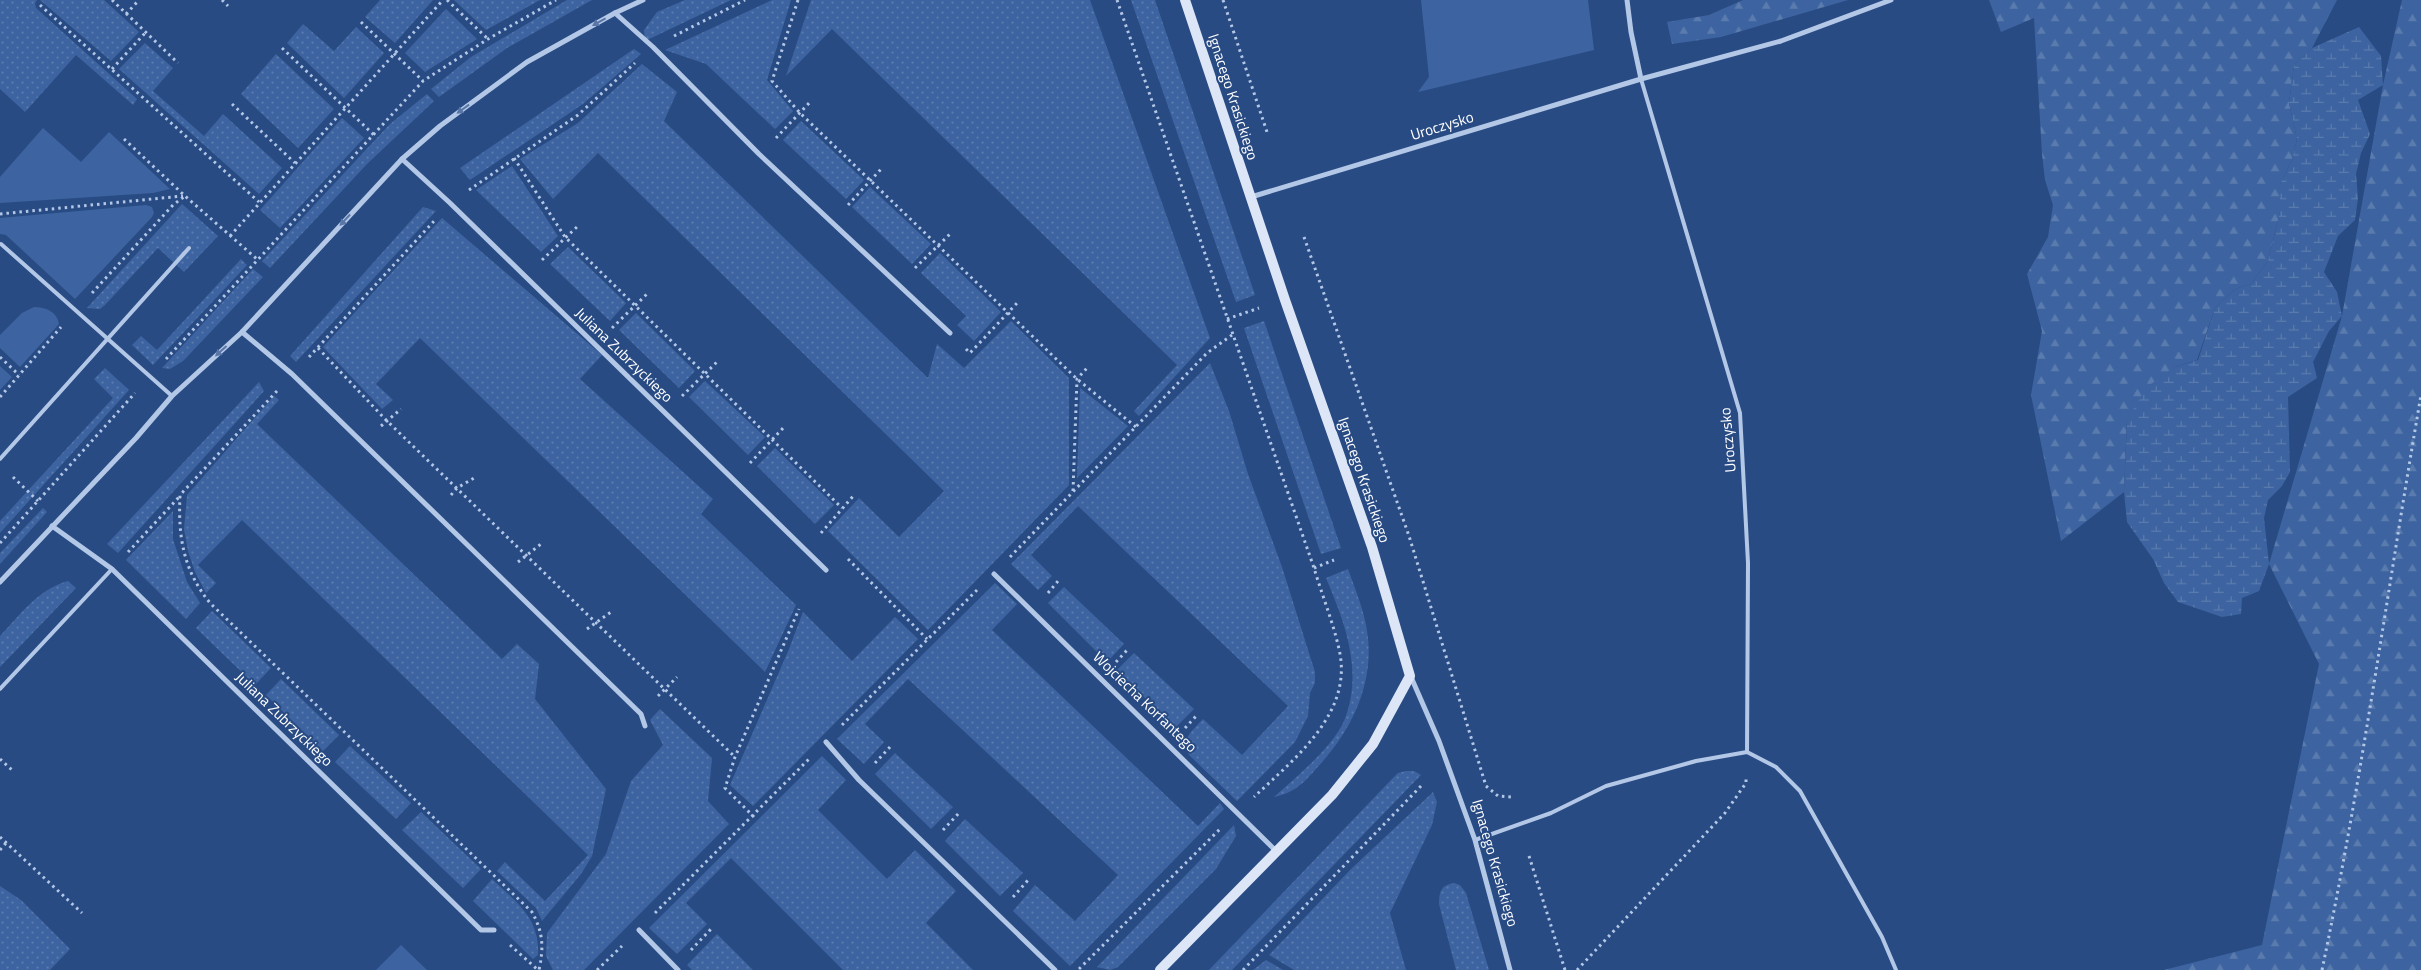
<svg xmlns="http://www.w3.org/2000/svg" width="2421" height="970" font-family="'Titillium Web',sans-serif">
  <style>
    .grass { fill: url(#grass-dots) }
    .forest { fill: url(#forest-firs) }
    .wetland { fill: url(#wetland-marsh) }
    .green { fill: #3d64a0 }
    .lines { fill: none; stroke-linecap: round; stroke-linejoin: round }
    .path { stroke: #b3c7e7; stroke-width: 3; stroke-dasharray: 2.5 4; stroke-linecap: butt }
    .lane { stroke: #b3c7e7; stroke-width: 4 }
    .street { stroke: #b3c7e7; stroke-width: 5 }
    .secondary { stroke: #dce6f7; stroke-width: 10 }
    .oneway { fill: #5976a7 }
    .labels { text-anchor: middle; stroke-width: 4; stroke-linejoin: round; paint-order: stroke }
    .street-label { font-size: 15px; fill: #fff; stroke: #294b84 }
  </style>
  <defs>
    <pattern id="grass-dots" width="8" height="8" patternUnits="userSpaceOnUse" patternTransform="scale(1.25)"><rect width="8" height="8" fill="#3d64a0"/><path d="M2 2h.1M6 6h.1" fill="none" stroke="#5a7bae" stroke-width="1.8" stroke-linecap="round"/></pattern>
    <pattern id="forest-firs" width="22" height="20" patternUnits="userSpaceOnUse" patternTransform="scale(1.25)"><rect width="22" height="20" fill="#3d64a0"/><path d="M5 1l3.5 6h-7zM16 11l3.5 6h-7z" fill="#5a7bae"/></pattern>
    <pattern id="wetland-marsh" width="20" height="14" patternUnits="userSpaceOnUse" patternTransform="scale(1.25)"><rect width="20" height="14" fill="#3d64a0"/><path d="M1 5h8M5 5V1M11 12h8M15 12V8" fill="none" stroke="#5a7bae"/></pattern>
  </defs>
  <rect width="100%" height="100%" fill="#294b84"/>
  <g class="grass">
    <path d="M 0,0 L 37,0 L 35,3 L 36,8 L 137,99 L 133,105 L 76,55 L 25,112 L 0,89 Z"/>
    <path d="M 40,0 L 104,0 L 139,32 L 111,61 Z"/>
    <path d="M 380,0 L 433,0 L 395,43 L 365,17 Z"/>
    <path d="M 454,0 L 540,0 L 486,30 Z"/>
    <path d="M 567,0 L 592,0 L 507,48 L 439,97 L 431,89 L 471,57 Z"/>
    <path d="M 685,0 L 731,0 L 645,41 L 644,30 L 657,12 Z"/>
    <path d="M 772,0 L 791,0 L 767,80 L 793,111 L 775,129 L 706,64 L 665,50 Z"/>
    <path d="M 811,0 L 1090,0 L 1210,338 L 1139,416 L 1134,411 L 1177,365 L 832,29 L 786,76 Z"/>
    <path d="M 1131,0 L 1155,0 L 1255,295 L 1236,302 Z"/>
    <path d="M 446,9 L 477,39 L 425,72 L 405,53 Z"/>
    <path d="M 303,24 L 334,51 L 356,27 L 384,53 L 344,98 L 287,43 Z"/>
    <path d="M 145,43 L 173,68 L 153,91 L 204,136 L 223,114 L 282,168 L 259,194 L 119,69 Z"/>
    <path d="M 634,49 L 641,54 L 583,104 L 470,180 L 460,168 Z"/>
    <path d="M 276,54 L 334,109 L 298,148 L 241,94 Z"/>
    <path d="M 642,64 L 677,92 L 664,121 L 928,378 L 937,344 L 964,368 L 1011,321 L 1069,378 L 1069,485 L 928,630 L 828,531 L 859,498 L 899,537 L 944,491 L 598,153 L 553,199 L 520,159 L 578,123 Z"/>
    <path d="M 427,94 L 434,101 L 367,164 L 270,268 L 262,261 L 390,124 Z"/>
    <path d="M 342,118 L 364,138 L 280,228 L 260,210 Z"/>
    <path d="M 801,121 L 864,180 L 846,199 L 783,140 Z"/>
    <path d="M 512,166 L 558,236 L 541,252 L 476,190 Z"/>
    <path d="M 870,187 L 931,244 L 912,264 L 852,207 Z"/>
    <path d="M 182,204 L 218,236 L 184,272 L 158,248 L 105,305 L 100,309 L 87,308 Z"/>
    <path d="M 423,207 L 436,211 L 296,362 L 290,356 Z"/>
    <path d="M 442,218 L 602,355 L 580,379 L 713,499 L 701,514 L 796,605 L 765,672 L 420,338 L 376,384 L 393,400 L 382,409 L 323,347 Z"/>
    <path d="M 568,247 L 626,303 L 610,321 L 550,264 Z"/>
    <path d="M 940,253 L 1001,312 L 974,341 L 957,325 L 966,316 L 921,273 Z"/>
    <path d="M 241,259 L 247,265 L 153,365 L 132,345 L 141,336 L 157,350 Z"/>
    <path d="M 253,269 L 263,277 L 183,361 L 170,369 L 162,368 Z"/>
    <path d="M 636,313 L 695,371 L 679,388 L 619,330 Z"/>
    <path d="M 1264,321 L 1341,548 L 1321,554 L 1244,328 Z"/>
    <path d="M 1210,363 L 1229,411 L 1248,474 L 1282,567 L 1315,672 L 1315,683 L 1310,693 L 1308,716 L 1295,742 L 1237,801 L 1189,755 C 1181,738 1192,731 1203,719 L 1242,755 L 1288,706 L 1078,506 L 1031,555 L 1052,576 L 1038,590 L 1011,564 Z"/>
    <path d="M 105,368 L 129,390 L 0,533 L 0,521 L 113,398 L 94,379 Z"/>
    <path d="M 705,381 L 765,437 L 748,455 L 689,397 Z"/>
    <path d="M 259,382 L 264,391 L 118,553 L 107,544 Z"/>
    <path d="M 1080,388 L 1128,426 L 1077,478 Z"/>
    <path d="M 274,396 L 279,400 L 257,424 L 502,659 L 517,644 L 539,664 L 535,699 L 606,789 L 592,856 L 581,874 L 542,921 L 536,908 L 497,871 L 505,862 L 545,901 L 588,855 L 242,520 L 198,565 L 216,583 L 206,593 L 195,572 L 188,551 L 184,529 L 187,495 Z"/>
    <path d="M 775,448 L 834,505 L 815,524 L 757,466 Z"/>
    <path d="M 43,508 L 47,512 L 0,564 L 0,553 Z"/>
    <path d="M 173,511 L 173,539 L 187,582 L 200,603 L 186,619 L 126,560 Z"/>
    <path d="M 1348,569 C 1355,589 1364,610 1367,631 C 1375,679 1354,726 1323,761 C 1307,779 1298,792 1274,797 C 1296,777 1332,748 1344,721 C 1364,672 1345,623 1326,578 Z"/>
    <path d="M 68,581 L 76,588 L 0,667 L 0,636 C 21,614 37,590 68,581 Z"/>
    <path d="M 995,583 L 1017,604 L 992,630 L 1198,826 L 1220,803 L 1224,809 L 1070,966 L 1013,911 L 1035,885 L 1075,921 L 1118,875 L 908,679 L 865,724 L 884,742 L 864,764 L 837,739 Z"/>
    <path d="M 1064,587 L 1124,644 L 1107,662 L 1048,603 Z"/>
    <path d="M 212,611 L 271,668 L 255,685 L 196,628 Z"/>
    <path d="M 803,612 L 852,661 L 895,617 L 918,639 L 753,806 L 730,785 L 789,649 Z"/>
    <path d="M 1134,653 L 1194,709 L 1176,727 L 1116,671 Z"/>
    <path d="M 281,679 L 339,735 L 323,751 L 266,695 Z"/>
    <path d="M 660,709 L 712,758 L 708,801 L 729,824 L 584,970 L 553,970 L 546,956 L 547,933 L 606,854 L 631,781 L 663,745 L 650,720 Z"/>
    <path d="M 350,746 L 411,803 L 396,819 L 335,762 Z"/>
    <path d="M 895,753 L 953,807 L 931,829 L 875,774 Z"/>
    <path d="M 822,756 L 846,780 L 818,810 L 887,879 L 915,850 L 956,891 L 926,923 L 973,970 L 843,970 L 731,858 L 686,903 L 707,924 L 677,954 L 649,928 Z"/>
    <path d="M 1406,771 L 1414,771 L 1421,775 L 1232,970 L 1209,970 L 1391,780 L 1398,773 Z"/>
    <path d="M 1433,792 L 1437,802 L 1432,825 L 1390,913 L 1406,970 L 1294,970 L 1269,955 L 1350,870 Z"/>
    <path d="M 421,812 L 481,869 L 463,888 L 402,830 Z"/>
    <path d="M 965,819 L 1023,873 L 1000,896 L 945,841 Z"/>
    <path d="M 1234,825 L 1236,836 L 1216,869 L 1118,967 L 1110,970 L 1097,967 Z"/>
    <path d="M 492,879 C 516,902 540,918 538,955 L 533,959 L 473,901 Z"/>
    <path d="M 1454,883 L 1460,885 L 1466,893 L 1489,970 L 1456,970 L 1439,904 C 1439,892 1441,885 1454,883 Z"/>
    <path d="M 0,886 L 21,900 L 70,949 L 50,970 L 0,970 Z"/>
    <path d="M 717,934 L 753,970 L 692,970 L 687,965 Z"/>
    <path d="M 1266,960 L 1283,970 L 1253,970 Z"/>
  </g>
  <g class="forest">
    <path d="M 1743,0 L 1848,0 L 1721,37 L 1672,44 L 1667,22 L 1709,15 Z"/>
    <path d="M 1989,0 L 2337,0 L 2312,48 L 2294,65 L 2289,103 L 2297,139 L 2292,160 L 2280,184 L 2280,212 L 2268,261 L 2251,284 L 2235,289 L 2215,308 L 2197,360 L 2174,367 L 2127,420 L 2124,492 L 2061,541 L 2031,395 L 2042,331 L 2027,274 L 2048,237 L 2053,205 L 2045,180 L 2042,154 L 2034,18 L 2001,32 Z"/>
    <path d="M 2402,0 L 2421,0 L 2421,970 L 2164,970 L 2262,945 L 2319,664 L 2269,564 L 2342,316 L 2383,85 Z"/>
  </g>
  <path class="wetland" d="M 2359,27 L 2381,56 L 2383,85 L 2358,100 L 2370,134 L 2361,153 L 2356,174 L 2358,198 L 2355,220 L 2338,236 L 2324,272 L 2337,292 L 2342,316 L 2329,331 L 2313,362 L 2317,378 L 2288,397 L 2290,472 L 2282,486 L 2268,500 L 2264,518 L 2269,564 L 2259,591 L 2242,598 L 2241,614 L 2222,617 L 2178,602 L 2164,583 L 2153,559 L 2127,522 L 2124,492 L 2127,420 L 2147,387 L 2174,367 L 2198,360 L 2215,308 L 2235,289 L 2251,284 L 2268,261 L 2280,212 L 2280,184 L 2292,160 L 2297,139 L 2289,103 L 2294,65 L 2312,48 Z"/>
  <g class="green">
    <path d="M 1421,0 L 1588,0 L 1594,50 L 1418,92 L 1429,77 Z"/>
    <path d="M 43,128 L 81,162 L 109,132 L 170,189 L 153,193 L 0,203 L 0,177 Z"/>
    <path d="M 146,205 L 152,207 L 154,213 L 152,217 L 75,299 L 6,235 L 0,234 L 0,218 Z"/>
    <path d="M 34,307 C 46,307 57,312 59,324 L 20,367 L 0,348 L 0,335 L 22,313 Z"/>
    <path d="M 0,366 L 12,377 L 0,390 Z"/>
    <path d="M 401,945 L 427,970 L 376,970 Z"/>
  </g>
  <g class="lines">
    <g class="path">
      <path d="M 112,0 L 178,63"/>
      <path d="M 222,0 L 228,6"/>
      <path d="M 447,0 L 488,39"/>
      <path d="M 798,0 L 772,81 L 800,113 L 1077,379 L 1136,427"/>
      <path d="M 1117,0 L 1314,568 C 1322,595 1333,622 1339,649 C 1354,713 1295,758 1254,797"/>
      <path d="M 1223,0 L 1268,135"/>
      <path d="M 40,5 L 259,202"/>
      <path d="M 126,14 L 139,0"/>
      <path d="M 361,22 L 423,81"/>
      <path d="M 674,36 L 745,0"/>
      <path d="M 282,48 L 374,135"/>
      <path d="M 112,69 L 146,32"/>
      <path d="M 232,104 L 295,163"/>
      <path d="M 776,138 L 811,101"/>
      <path d="M 124,139 L 185,196 L 258,260"/>
      <path d="M 514,158 L 565,237 L 842,508"/>
      <path d="M 469,190 L 578,115 L 635,63"/>
      <path d="M 848,205 L 882,168"/>
      <path d="M 0,214 L 183,196"/>
      <path d="M 230,236 L 443,0"/>
      <path d="M 1304,237 L 1409,536 L 1486,786 L 1498,796 L 1511,797"/>
      <path d="M 542,260 L 579,225"/>
      <path d="M 915,268 L 950,234"/>
      <path d="M 92,293 L 173,205 L 185,196"/>
      <path d="M 1227,319 L 1259,308"/>
      <path d="M 612,328 L 648,293"/>
      <path d="M 318,348 L 386,420 L 735,757"/>
      <path d="M 966,349 L 970,353 L 1019,301"/>
      <path d="M 0,357 L 19,375"/>
      <path d="M 309,357 L 435,220"/>
      <path d="M 166,359 L 423,81 L 488,39 L 556,0"/>
      <path d="M 277,391 L 180,495 C 178,536 183,571 211,604 L 532,912 C 543,932 544,947 539,970"/>
      <path d="M 682,396 L 719,360"/>
      <path d="M 0,397 L 61,327"/>
      <path d="M 381,426 L 401,409"/>
      <path d="M 750,463 L 785,426"/>
      <path d="M 13,477 L 38,501"/>
      <path d="M 1073,491 L 1077,379 L 1087,368"/>
      <path d="M 451,495 L 457,488 L 474,478"/>
      <path d="M 821,533 L 855,494"/>
      <path d="M 0,543 L 135,393"/>
      <path d="M 128,552 L 180,496"/>
      <path d="M 1010,557 L 1207,353 L 1232,335"/>
      <path d="M 848,559 L 927,639"/>
      <path d="M 518,562 L 541,544"/>
      <path d="M 1314,568 L 1334,560"/>
      <path d="M 1048,593 L 1058,581"/>
      <path d="M 587,629 L 611,612"/>
      <path d="M 1116,662 L 1129,648"/>
      <path d="M 658,696 L 677,677"/>
      <path d="M 842,725 L 977,590"/>
      <path d="M 1185,728 L 1198,714"/>
      <path d="M 0,759 L 12,770"/>
      <path d="M 875,763 L 890,747"/>
      <path d="M 754,817 L 725,788 L 735,757 L 799,609"/>
      <path d="M 943,830 L 959,813"/>
      <path d="M 0,837 L 82,913"/>
      <path d="M 0,850 L 6,843"/>
      <path d="M 1529,856 L 1565,970"/>
      <path d="M 1013,897 L 1029,879"/>
      <path d="M 655,913 L 810,758"/>
      <path d="M 510,945 L 538,970"/>
      <path d="M 691,950 L 711,929"/>
      <path d="M 1079,969 L 1220,829"/>
      <path d="M 597,970 L 622,946"/>
      <path d="M 1243,970 L 1421,786"/>
      <path d="M 1577,970 L 1725,813 L 1746,783 L 1746,778"/>
      <path d="M 2322,970 C 2362,779 2388,586 2421,395"/>
    </g>
    <g class="lane">
      <path d="M 1641,79 L 1740,413 L 1748,563 L 1747,752"/>
      <path d="M 1,244 L 172,396"/>
      <path d="M 0,459 L 189,248"/>
      <path d="M 0,689 L 112,569"/>
      <path d="M 1475,840 L 1551,813 L 1606,786 L 1696,761 L 1747,752 L 1776,767 L 1800,791 L 1882,937 L 1896,970"/>
    </g>
    <g class="street">
      <path d="M 1627,0 L 1631,32 L 1641,79"/>
      <path d="M 615,13 L 653,47 L 759,154 L 950,333"/>
      <path d="M 402,159 L 450,203 L 826,570"/>
      <path d="M 1251,197 L 1641,79 L 1781,41 L 1891,0"/>
      <path d="M 242,332 L 292,374 L 641,714 L 645,726"/>
      <path d="M 52,526 L 112,569 L 481,930 L 494,930"/>
      <path d="M 994,574 L 1276,851"/>
      <path d="M 0,582 L 136,438 L 172,396 L 242,332 L 402,159 L 440,126 L 527,62 L 615,13 L 643,0"/>
      <path d="M 1411,677 L 1439,741 L 1475,840 L 1510,970"/>
      <path d="M 826,742 L 859,780 L 1055,970"/>
      <path d="M 639,930 L 678,970"/>
    </g>
    <path class="secondary" d="M 1160,970 L 1332,795 L 1373,744 L 1410,676 L 1372,547 L 1285,300 L 1185,0"/>
  </g>
  <defs><path id="oneway-solid" d="M-6-.8H1V-3.2L6.5 0L1 3.2V.8H-6Z" transform="scale(1.25)"/></defs>
  <g class="oneway">
    <use href="#oneway-solid" transform="translate(599 22) rotate(151)"/>
    <use href="#oneway-solid" transform="translate(463 109) rotate(144)"/>
    <use href="#oneway-solid" transform="translate(345 220) rotate(133)"/>
    <use href="#oneway-solid" transform="translate(221 351) rotate(138)"/>
  </g>
  <g class="labels">
    <g class="street-label">
      <text transform="translate(1233 97) rotate(72)" y="5">Ignacego Krasickiego</text>
      <text transform="translate(1442 126) rotate(-17)" y="5">Uroczysko</text>
      <text transform="translate(624 355) rotate(44)" y="5">Juliana Zubrzyckiego</text>
      <text transform="translate(1728 440) rotate(-95)" y="5">Uroczysko</text>
      <text transform="translate(1364 480) rotate(71)" y="5">Ignacego Krasickiego</text>
      <text transform="translate(1145 702) rotate(44)" y="5">Wojciecha Korfantego</text>
      <text transform="translate(284 719) rotate(44)" y="5">Juliana Zubrzyckiego</text>
      <text transform="translate(1495 863) rotate(74)" y="5">Ignacego Krasickiego</text>
    </g>
  </g>
</svg>
